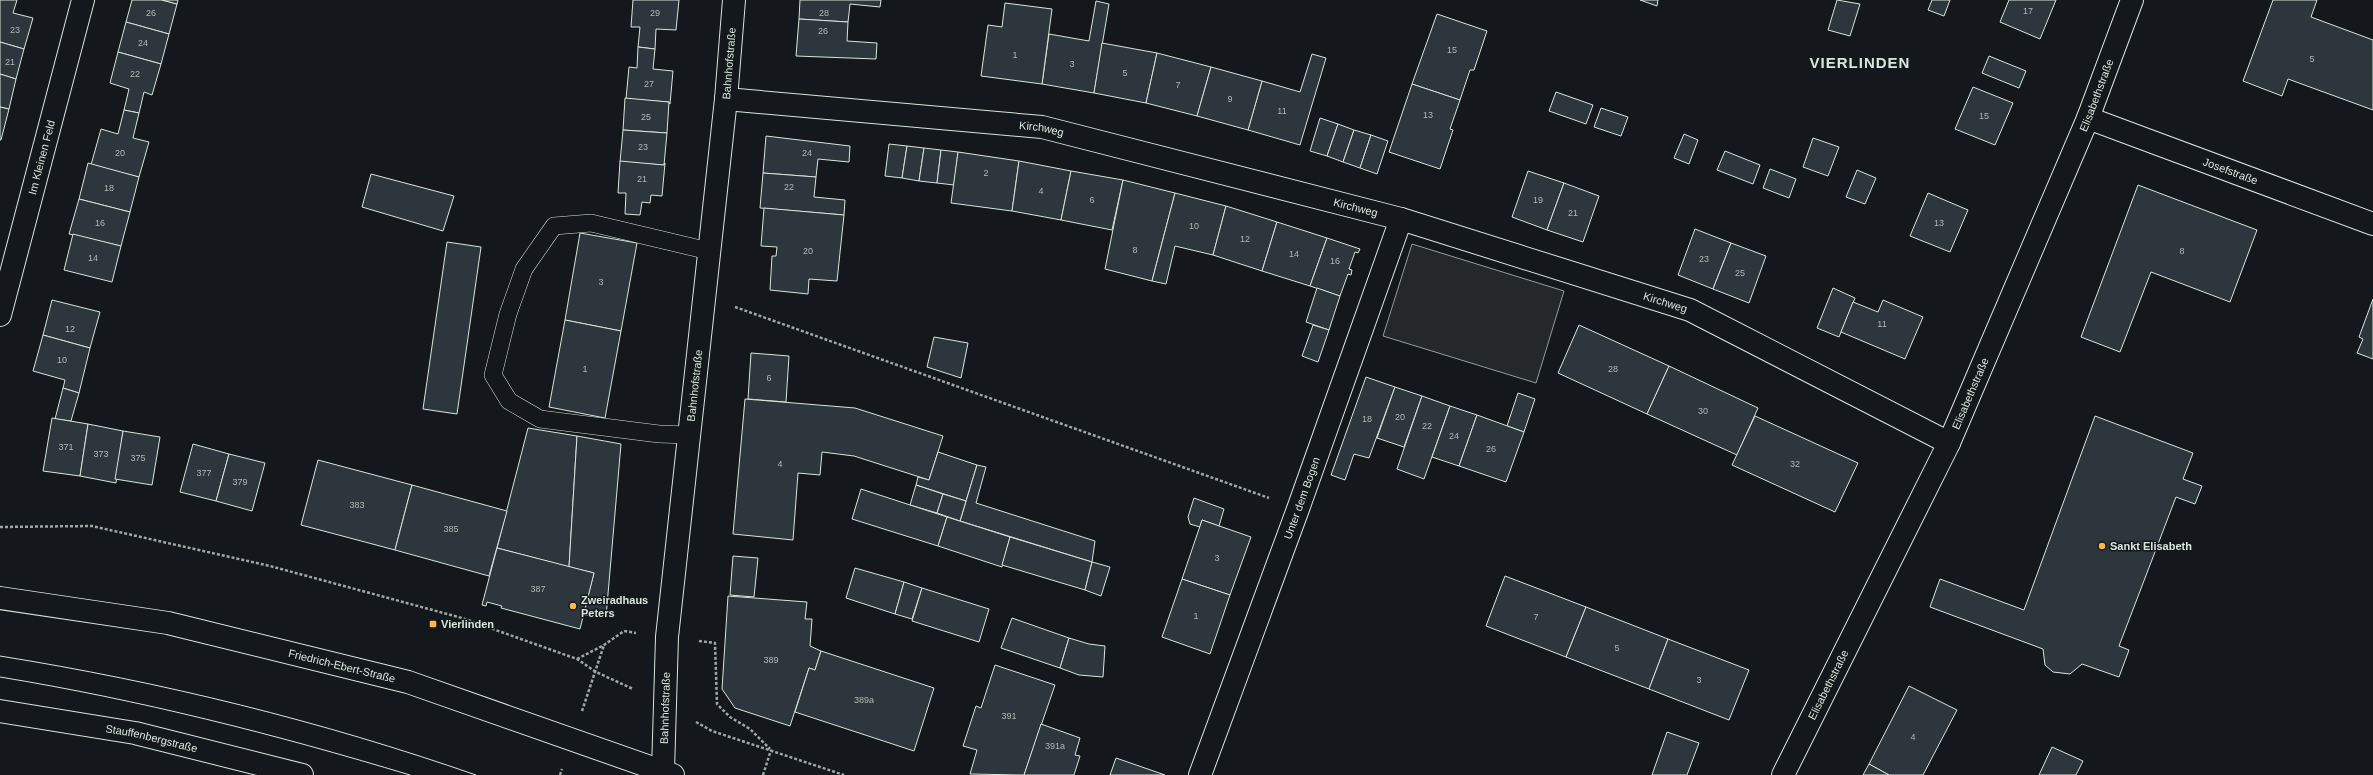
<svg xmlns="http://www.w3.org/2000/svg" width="2373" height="775" font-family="Arial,sans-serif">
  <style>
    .parking { fill: #24282b; stroke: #939e99 }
    .building { fill: #2c363c; stroke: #d8e6dc }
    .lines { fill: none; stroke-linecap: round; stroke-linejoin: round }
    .lane-casing { stroke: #d8e6dc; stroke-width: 18 }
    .street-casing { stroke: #d8e6dc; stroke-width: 24 }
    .secondary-casing { stroke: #d8e6dc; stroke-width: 24 }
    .path { stroke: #9da8a2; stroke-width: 2.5; stroke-dasharray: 3 2; stroke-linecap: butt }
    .lane { stroke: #14181c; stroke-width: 17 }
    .street { stroke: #14181c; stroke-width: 22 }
    .secondary { stroke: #14181c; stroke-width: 22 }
    .tram { stroke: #d8e6dc; stroke-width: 1 }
    .poi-dot { fill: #ffb74d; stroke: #14181c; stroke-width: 1.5 }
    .labels { text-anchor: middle; stroke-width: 3; stroke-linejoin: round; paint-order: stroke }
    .number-label { font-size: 9px; fill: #adbab4 }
    .street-label { font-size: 11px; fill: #d8e6dc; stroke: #14181c }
    .poi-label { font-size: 11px; font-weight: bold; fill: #d8e6dc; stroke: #14181c; text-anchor: start }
    .district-label { font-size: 15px; font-weight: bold; letter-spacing: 1px; fill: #d8e6dc; stroke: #14181c }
  </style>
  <rect width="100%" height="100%" fill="#14181c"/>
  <path class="parking" d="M 1412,244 L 1564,291 L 1536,383 L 1383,336 Z"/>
  <g class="building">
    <path d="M 0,0 L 17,0 L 13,13 L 33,18 L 24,49 L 0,42 Z"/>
    <path d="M 132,0 L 162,0 L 177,4 L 169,34 L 126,22 Z"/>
    <path d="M 162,0 L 178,0 L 177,4 Z"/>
    <path d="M 633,0 L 679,0 L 676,30 L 656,29 L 655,49 L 638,47 L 640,27 L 631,27 Z"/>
    <path d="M 800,0 L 881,0 L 880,7 L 850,4 L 848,22 L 799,19 Z"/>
    <path d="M 1640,0 L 1658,0 L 1657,6 Z"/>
    <path d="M 1837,0 L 1860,4 L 1850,36 L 1828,30 Z"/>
    <path d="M 1932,0 L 1950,0 L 1944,16 L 1928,10 Z"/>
    <path d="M 2009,0 L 2056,0 L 2040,39 L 2000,22 Z"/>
    <path d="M 2273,0 L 2317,0 L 2311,17 L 2373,40 L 2373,110 L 2288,79 L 2282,96 L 2243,81 Z"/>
    <path d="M 1096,1 L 1109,4 L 1094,93 L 1042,84 L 1049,34 L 1089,41 Z"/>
    <path d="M 1005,3 L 1052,9 L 1042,84 L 981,76 L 988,25 L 1002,27 Z"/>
    <path d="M 1437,14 L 1487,31 L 1474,70 L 1470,70 L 1460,100 L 1412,84 Z"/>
    <path d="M 799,19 L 848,22 L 847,41 L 877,43 L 876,59 L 796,56 Z"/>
    <path d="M 126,22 L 169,34 L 161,64 L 118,52 Z"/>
    <path d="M 0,42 L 24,49 L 16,79 L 0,74 Z"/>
    <path d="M 1102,43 L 1157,53 L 1146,103 L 1094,93 Z"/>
    <path d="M 638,47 L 655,49 L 653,69 L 673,71 L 670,104 L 669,102 L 626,99 L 629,67 L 637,68 Z"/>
    <path d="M 118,52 L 161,64 L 152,95 L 144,92 L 139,113 L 124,110 L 129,89 L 110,83 Z"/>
    <path d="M 1157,53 L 1211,67 L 1197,116 L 1146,103 Z"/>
    <path d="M 1312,54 L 1326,58 L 1300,145 L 1248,130 L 1262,81 L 1300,92 Z"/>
    <path d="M 1989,56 L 2026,71 L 2019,88 L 1982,73 Z"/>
    <path d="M 1211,67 L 1262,81 L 1248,130 L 1197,116 Z"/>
    <path d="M 0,74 L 16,79 L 9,109 L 0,107 Z"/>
    <path d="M 1412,84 L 1460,100 L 1450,129 L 1453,130 L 1440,169 L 1389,152 Z"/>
    <path d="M 1973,87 L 2013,103 L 1995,145 L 1955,129 Z"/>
    <path d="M 1556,92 L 1593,105 L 1586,124 L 1549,111 Z"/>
    <path d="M 625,98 L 669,102 L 667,133 L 623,130 Z"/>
    <path d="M 0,107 L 9,109 L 1,140 L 0,140 Z"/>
    <path d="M 1601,108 L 1628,117 L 1621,136 L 1594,127 Z"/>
    <path d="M 124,110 L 139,113 L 133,138 L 149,142 L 139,177 L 91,165 L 101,129 L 118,134 Z"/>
    <path d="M 1320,118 L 1338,124 L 1327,156 L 1310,151 Z"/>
    <path d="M 1338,124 L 1354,130 L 1343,162 L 1327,156 Z"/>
    <path d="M 623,130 L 667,133 L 664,165 L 620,162 Z"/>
    <path d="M 1354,130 L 1371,135 L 1360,168 L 1343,162 Z"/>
    <path d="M 1684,134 L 1698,140 L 1689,164 L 1674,158 Z"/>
    <path d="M 1371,135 L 1388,141 L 1377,174 L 1360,168 Z"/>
    <path d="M 766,136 L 850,146 L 849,162 L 818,159 L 816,177 L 763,173 Z"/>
    <path d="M 1813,138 L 1839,147 L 1828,176 L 1803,167 Z"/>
    <path d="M 889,144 L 907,146 L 902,178 L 885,176 Z"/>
    <path d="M 907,146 L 924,148 L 919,181 L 902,178 Z"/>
    <path d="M 924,148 L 941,150 L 937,183 L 919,181 Z"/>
    <path d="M 941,150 L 958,152 L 954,185 L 937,183 Z"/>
    <path d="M 1725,151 L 1760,165 L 1753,184 L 1717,170 Z"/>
    <path d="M 958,152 L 1019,161 L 1012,211 L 951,203 Z"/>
    <path d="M 620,161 L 664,165 L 665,163 L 662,196 L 651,195 L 650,203 L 642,202 L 640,215 L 625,214 L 626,193 L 618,193 Z"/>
    <path d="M 1019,161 L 1071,171 L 1061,220 L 1012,211 Z"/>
    <path d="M 88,163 L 139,177 L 130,212 L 79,199 Z"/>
    <path d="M 1770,169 L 1796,179 L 1789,198 L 1763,188 Z"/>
    <path d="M 1857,170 L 1876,178 L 1865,204 L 1846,197 Z"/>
    <path d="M 1071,171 L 1123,180 L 1112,230 L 1061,220 Z"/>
    <path d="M 1528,171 L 1564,183 L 1547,230 L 1512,217 Z"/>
    <path d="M 763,173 L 816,177 L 814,197 L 845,200 L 844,215 L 760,208 Z"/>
    <path d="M 371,174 L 454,196 L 443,231 L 362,207 Z"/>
    <path d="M 1123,180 L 1175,193 L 1152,281 L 1105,269 Z"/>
    <path d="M 1564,183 L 1599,196 L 1583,242 L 1547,230 Z"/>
    <path d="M 2138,185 L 2257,230 L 2230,302 L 2151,272 L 2120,352 L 2081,337 Z"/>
    <path d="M 1175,193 L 1226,206 L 1213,255 L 1175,246 L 1166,284 L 1152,281 Z"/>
    <path d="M 1928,193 L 1968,210 L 1950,252 L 1910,236 Z"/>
    <path d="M 79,199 L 130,212 L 121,246 L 69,234 Z"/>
    <path d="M 1226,206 L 1277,222 L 1262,271 L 1213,255 Z"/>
    <path d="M 764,208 L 844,215 L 837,281 L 809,279 L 808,294 L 770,290 L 772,256 L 776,256 L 777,247 L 761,246 Z"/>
    <path d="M 1277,222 L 1327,238 L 1310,286 L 1262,271 Z"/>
    <path d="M 1695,229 L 1731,243 L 1713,289 L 1678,275 Z"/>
    <path d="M 580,233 L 637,243 L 621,331 L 565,320 Z"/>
    <path d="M 73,234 L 121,246 L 112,282 L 64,270 Z"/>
    <path d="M 1327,238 L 1360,249 L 1358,253 L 1355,252 L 1349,269 L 1352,270 L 1351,275 L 1348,274 L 1340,296 L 1310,286 Z"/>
    <path d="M 447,242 L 481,247 L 457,414 L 423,409 Z"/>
    <path d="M 1731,243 L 1766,256 L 1749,303 L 1713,289 Z"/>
    <path d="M 1317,288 L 1340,296 L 1329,330 L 1306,322 Z"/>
    <path d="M 1833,288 L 1855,298 L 1839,337 L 1817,328 Z"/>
    <path d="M 2373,299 L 2373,359 L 2357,353 L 2363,339 L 2359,337 Z"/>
    <path d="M 52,300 L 100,312 L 90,348 L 43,335 Z"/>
    <path d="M 1883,300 L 1923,317 L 1905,359 L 1841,332 L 1853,302 L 1878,312 Z"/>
    <path d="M 565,320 L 621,331 L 605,418 L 549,407 Z"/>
    <path d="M 1313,325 L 1329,330 L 1318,362 L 1302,356 Z"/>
    <path d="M 1579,325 L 1669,366 L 1647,414 L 1558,373 Z"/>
    <path d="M 43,335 L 90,348 L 79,393 L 63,388 L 65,380 L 33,371 Z"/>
    <path d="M 934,337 L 968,343 L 961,378 L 927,367 Z"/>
    <path d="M 751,353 L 789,356 L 786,402 L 748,399 Z"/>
    <path d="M 1669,366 L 1758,408 L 1737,455 L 1647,414 Z"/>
    <path d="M 1366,377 L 1395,387 L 1369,458 L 1354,454 L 1345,480 L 1331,475 Z"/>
    <path d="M 1395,387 L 1422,396 L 1404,447 L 1377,438 Z"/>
    <path d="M 63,388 L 79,393 L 71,421 L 55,419 Z"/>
    <path d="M 1518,393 L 1535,399 L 1524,432 L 1507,426 Z"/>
    <path d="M 1422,396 L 1450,406 L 1424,479 L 1397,469 Z"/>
    <path d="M 745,399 L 855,408 L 943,436 L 929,480 L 854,456 L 822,452 L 820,475 L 798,473 L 793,540 L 733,534 Z"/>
    <path d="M 1450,406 L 1477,415 L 1459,466 L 1432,457 Z"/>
    <path d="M 1477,415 L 1524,432 L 1506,482 L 1459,466 Z"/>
    <path d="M 1755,416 L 1858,463 L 1835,512 L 1732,465 Z"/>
    <path d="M 2095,416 L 2193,453 L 2183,479 L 2202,486 L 2195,504 L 2176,497 L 2119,646 L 2129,650 L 2119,677 L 2082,664 L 2070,674 L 2053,672 L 2045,665 L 2043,649 L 1930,607 L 1940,579 L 2024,610 Z"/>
    <path d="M 52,418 L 88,424 L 80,476 L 43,471 Z"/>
    <path d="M 88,424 L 123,431 L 116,483 L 80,476 Z"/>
    <path d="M 528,428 L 577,436 L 569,567 L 497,548 Z"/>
    <path d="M 123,431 L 160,437 L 152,485 L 115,479 Z"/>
    <path d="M 577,436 L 621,444 L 606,617 L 583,615 L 594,573 L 569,567 Z"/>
    <path d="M 193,444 L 229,454 L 216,501 L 180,492 Z"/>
    <path d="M 938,452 L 977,465 L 966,501 L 916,485 L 918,477 L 929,480 Z"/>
    <path d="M 229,454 L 265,463 L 252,511 L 216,501 Z"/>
    <path d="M 318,460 L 412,485 L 395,550 L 301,525 Z"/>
    <path d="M 977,465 L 986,467 L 976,503 L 1095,541 L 1092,562 L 960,521 Z"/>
    <path d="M 412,485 L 507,511 L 489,576 L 395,550 Z"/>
    <path d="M 916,485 L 943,494 L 937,513 L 910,505 Z"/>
    <path d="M 861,489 L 947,517 L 938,546 L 852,519 Z"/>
    <path d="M 943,494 L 966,501 L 960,521 L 937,513 Z"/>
    <path d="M 1194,498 L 1224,509 L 1219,526 L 1202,520 L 1200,527 L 1190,524 L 1188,517 Z"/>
    <path d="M 947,517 L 1010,537 L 1002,567 L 938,546 Z"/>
    <path d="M 1202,520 L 1251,537 L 1230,595 L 1182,579 Z"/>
    <path d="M 1010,537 L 1092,562 L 1085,590 L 1002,565 Z"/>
    <path d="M 497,548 L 594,573 L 580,629 L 501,608 L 502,606 L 487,602 L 486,606 L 482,605 Z"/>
    <path d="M 733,556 L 758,558 L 754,597 L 730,595 Z"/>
    <path d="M 1092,562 L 1110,567 L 1101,596 L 1085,590 Z"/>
    <path d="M 855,568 L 904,582 L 895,614 L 846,598 Z"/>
    <path d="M 1505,576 L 1586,607 L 1566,657 L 1486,626 Z"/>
    <path d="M 1182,579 L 1230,595 L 1210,654 L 1162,637 Z"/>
    <path d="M 904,582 L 922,588 L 912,619 L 895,614 Z"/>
    <path d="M 922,588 L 989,609 L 979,642 L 912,621 Z"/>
    <path d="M 728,596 L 807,602 L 805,619 L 812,619 L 810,646 L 821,651 L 815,670 L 809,668 L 790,726 L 735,708 L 722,689 Z"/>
    <path d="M 1586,607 L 1668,639 L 1649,689 L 1566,657 Z"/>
    <path d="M 1012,618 L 1069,638 L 1060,668 L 1001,648 Z"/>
    <path d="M 1069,638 L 1089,644 L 1105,646 L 1103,677 L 1079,675 L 1060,668 Z"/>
    <path d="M 1668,639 L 1749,670 L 1729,720 L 1649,689 Z"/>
    <path d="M 821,651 L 934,688 L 914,751 L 795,712 L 809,668 L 815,670 Z"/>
    <path d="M 995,665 L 1055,685 L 1024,775 L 970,774 L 977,750 L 963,746 L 976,706 L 981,708 Z"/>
    <path d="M 1909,686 L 1957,710 L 1923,775 L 1889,775 L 1869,764 Z"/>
    <path d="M 1041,724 L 1080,738 L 1075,755 L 1080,756 L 1074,775 L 1024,775 Z"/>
    <path d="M 1667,732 L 1699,743 L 1687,775 L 1652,775 Z"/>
    <path d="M 2052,747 L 2083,761 L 2076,775 L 2039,775 Z"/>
    <path d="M 1116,758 L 1165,775 L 1110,775 Z"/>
    <path d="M 1869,764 L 1889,775 L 1863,775 Z"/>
  </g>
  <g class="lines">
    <defs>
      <path id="lane" d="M 689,435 L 659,434 L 540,419 L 509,401 L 493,375 L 508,314 L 524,269 L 554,226 L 591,223 L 709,251"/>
      <g id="street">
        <path id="s1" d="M 726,99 L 1042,127 L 1401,219 L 1690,310 L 1949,443"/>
        <path id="s2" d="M 2088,118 L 2373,224"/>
        <path id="s3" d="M 0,315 L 83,0"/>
        <path id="s4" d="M 0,711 L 135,733 L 302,775"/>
        <path id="s5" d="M 1200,775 L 1298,509 L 1401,219"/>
        <path id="s6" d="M 1783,775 L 1949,443 L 2088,118 L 2132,0"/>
      </g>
      <g id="secondary">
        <path id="s7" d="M 0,598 L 168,623 L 408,682 L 673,775"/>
        <path id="s8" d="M 663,771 L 667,637 L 726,99 L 734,0"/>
      </g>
    </defs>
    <use href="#lane" class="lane-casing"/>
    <use href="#street" class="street-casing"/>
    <use href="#secondary" class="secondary-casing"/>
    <g class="path">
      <path d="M 735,307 L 1269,498"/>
      <path d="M 0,527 L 92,526 L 270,566 L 462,618 L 577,659 L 596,672 L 633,689"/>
      <path d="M 699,641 L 715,643 L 717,704 L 730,717 L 750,729 L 770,749"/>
      <path d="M 577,659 L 604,645 L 624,631 L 636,633"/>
      <path d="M 582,711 L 604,645"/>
      <path d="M 696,722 L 712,731 L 844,775"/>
      <path d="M 560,775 L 562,769"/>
      <path d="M 763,775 L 771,750"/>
    </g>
    <use href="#lane" class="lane"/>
    <use href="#street" class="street"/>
    <use href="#secondary" class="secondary"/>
    <g class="tram">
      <path d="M 0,656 C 162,682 321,721 476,775"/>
      <path d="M 0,677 C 140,700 274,734 410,775"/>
    </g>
  </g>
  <g class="poi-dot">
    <circle cx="2102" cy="546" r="4"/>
    <circle cx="573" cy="606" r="4"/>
    <rect x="429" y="620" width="8" height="8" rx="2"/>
  </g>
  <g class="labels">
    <g class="number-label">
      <text x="2028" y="14">17</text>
      <text x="151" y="16">26</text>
      <text x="655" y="16">29</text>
      <text x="824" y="16">28</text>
      <text x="15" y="33">23</text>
      <text x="823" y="34">26</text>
      <text x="143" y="46">24</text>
      <text x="1452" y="53">15</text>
      <text x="1015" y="58">1</text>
      <text x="2312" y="62">5</text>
      <text x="10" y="65">21</text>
      <text x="1072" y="67">3</text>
      <text x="1125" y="76">5</text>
      <text x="135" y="77">22</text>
      <text x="649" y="87">27</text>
      <text x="1178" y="88">7</text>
      <text x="1230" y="102">9</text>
      <text x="1282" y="114">11</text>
      <text x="1428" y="118">13</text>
      <text x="1984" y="119">15</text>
      <text x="646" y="120">25</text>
      <text x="643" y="150">23</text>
      <text x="120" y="156">20</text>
      <text x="807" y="156">24</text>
      <text x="986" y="176">2</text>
      <text x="642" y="182">21</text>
      <text x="789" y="190">22</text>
      <text x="109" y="191">18</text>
      <text x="1041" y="194">4</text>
      <text x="1092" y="203">6</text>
      <text x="1538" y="203">19</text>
      <text x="1573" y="216">21</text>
      <text x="100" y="226">16</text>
      <text x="1939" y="226">13</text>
      <text x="1194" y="229">10</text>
      <text x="1245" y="242">12</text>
      <text x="1135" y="253">8</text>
      <text x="808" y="254">20</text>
      <text x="2182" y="254">8</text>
      <text x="1294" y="257">14</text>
      <text x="93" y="261">14</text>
      <text x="1704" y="262">23</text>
      <text x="1335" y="264">16</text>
      <text x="1740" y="276">25</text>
      <text x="601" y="285">3</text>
      <text x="1882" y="327">11</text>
      <text x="70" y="332">12</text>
      <text x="62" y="363">10</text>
      <text x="585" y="372">1</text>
      <text x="1613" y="372">28</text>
      <text x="769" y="381">6</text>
      <text x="1703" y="414">30</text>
      <text x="1400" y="420">20</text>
      <text x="1367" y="422">18</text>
      <text x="1427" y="429">22</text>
      <text x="1454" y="439">24</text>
      <text x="66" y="450">371</text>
      <text x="1491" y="452">26</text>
      <text x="101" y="457">373</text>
      <text x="138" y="461">375</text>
      <text x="780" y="467">4</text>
      <text x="1795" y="467">32</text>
      <text x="204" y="476">377</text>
      <text x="240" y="485">379</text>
      <text x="357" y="508">383</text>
      <text x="451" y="532">385</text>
      <text x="1217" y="561">3</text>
      <text x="538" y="592">387</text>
      <text x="1196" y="619">1</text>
      <text x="1536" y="620">7</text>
      <text x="1617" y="651">5</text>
      <text x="771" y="663">389</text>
      <text x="1699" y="683">3</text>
      <text x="864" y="703">389a</text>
      <text x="1009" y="719">391</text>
      <text x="1913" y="740">4</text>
      <text x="1055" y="749">391a</text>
    </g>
    <g class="street-label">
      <text dy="4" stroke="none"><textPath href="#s8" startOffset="711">Bahnhofstraße</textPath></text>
      <text dy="4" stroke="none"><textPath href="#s6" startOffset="749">Elisabethstraße</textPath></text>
      <text dy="4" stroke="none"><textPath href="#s1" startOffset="317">Kirchweg</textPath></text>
      <text dy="4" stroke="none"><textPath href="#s3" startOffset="163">Im Kleinen Feld</textPath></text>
      <text dy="4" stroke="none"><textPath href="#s2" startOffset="152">Josefstraße</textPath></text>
      <text dy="4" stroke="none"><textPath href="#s1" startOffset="641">Kirchweg</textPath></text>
      <text dy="4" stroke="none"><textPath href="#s1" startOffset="965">Kirchweg</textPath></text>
      <text dy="4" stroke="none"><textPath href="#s8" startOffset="387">Bahnhofstraße</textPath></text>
      <text dy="4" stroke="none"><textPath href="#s6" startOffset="425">Elisabethstraße</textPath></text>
      <text dy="4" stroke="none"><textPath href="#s5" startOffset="295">Unter dem Bogen</textPath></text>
      <text dy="4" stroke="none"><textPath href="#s7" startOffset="349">Friedrich-Ebert-Straße</textPath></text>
      <text dy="4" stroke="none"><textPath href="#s6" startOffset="101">Elisabethstraße</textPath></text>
      <text dy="4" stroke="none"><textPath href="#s8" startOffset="63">Bahnhofstraße</textPath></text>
      <text dy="4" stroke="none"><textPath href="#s4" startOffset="154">Stauffenbergstraße</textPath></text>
    </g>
    <g class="poi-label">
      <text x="2110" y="550">Sankt Elisabeth</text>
      <text x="581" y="604">Zweiradhaus<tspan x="581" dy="13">Peters</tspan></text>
      <text x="441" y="628">Vierlinden</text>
    </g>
    <g class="district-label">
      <text x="1860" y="68">VIERLINDEN</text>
    </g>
  </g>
</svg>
